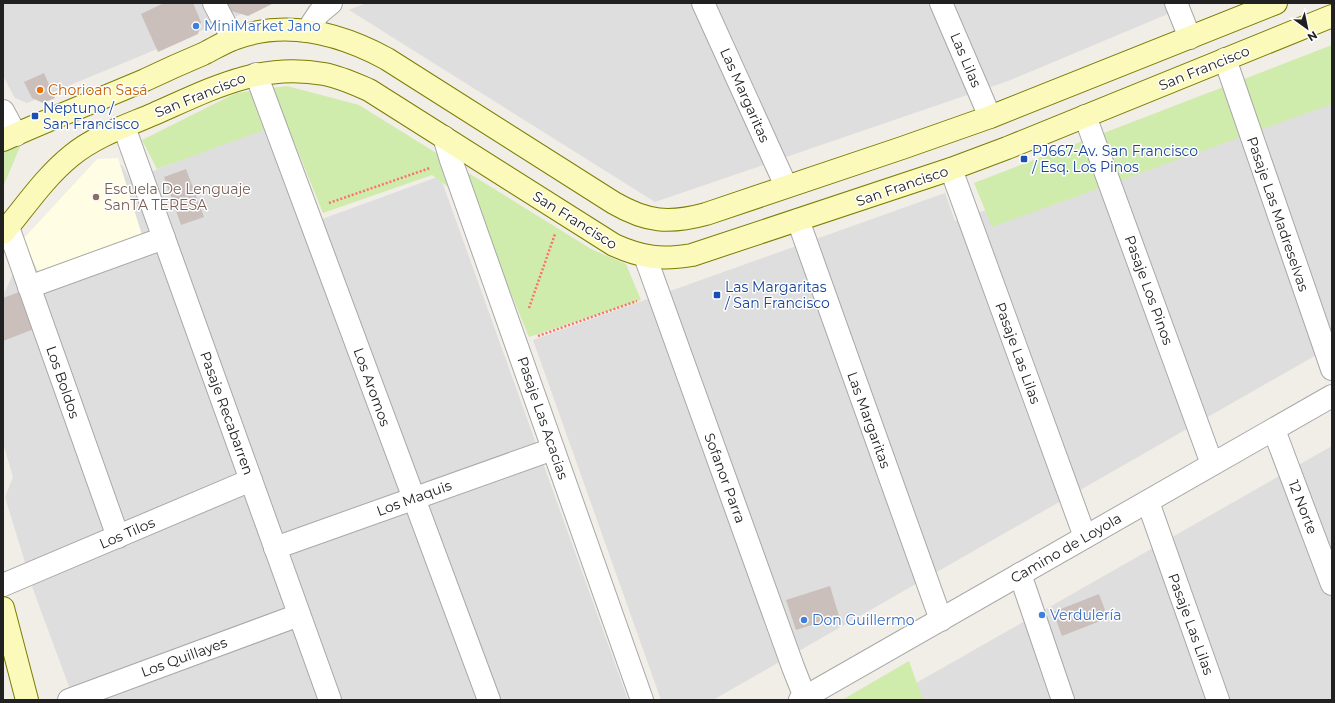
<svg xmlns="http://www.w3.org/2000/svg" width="1335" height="703" font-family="Montserrat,sans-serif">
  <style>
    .residential { fill: #dfdede }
    .education { fill: #fffde3 }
    .grass { fill: #d0ecac }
    .building { fill: #cabfba }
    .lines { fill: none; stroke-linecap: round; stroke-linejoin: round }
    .minor-casing { stroke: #a8a8a8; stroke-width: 24 }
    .tertiary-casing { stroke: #a8a8a8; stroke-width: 24 }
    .secondary-casing { stroke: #7a7e01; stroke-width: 24 }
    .path { stroke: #fe706c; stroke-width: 2.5; stroke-dasharray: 2 2; stroke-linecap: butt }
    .minor { stroke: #fff; stroke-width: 22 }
    .tertiary { stroke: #fff; stroke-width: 22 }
    .secondary { stroke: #fcfabb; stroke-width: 22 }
    .shop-dot { fill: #3f7fe0; stroke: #fff; stroke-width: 1.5 }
    .food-dot { fill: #e8710a; stroke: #fff; stroke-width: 1.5 }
    .transit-dot { fill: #1a4fb4; stroke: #fff; stroke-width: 1.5 }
    .education-dot { fill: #8d6e63; stroke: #fff; stroke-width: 1.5 }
    .labels { text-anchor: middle; stroke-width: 3; stroke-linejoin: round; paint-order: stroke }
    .shop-label { font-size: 14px; fill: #366cbe; stroke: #fff; text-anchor: start }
    .street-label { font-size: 14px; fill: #212121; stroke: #fff }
    .food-label { font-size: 14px; fill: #c56008; stroke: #fff; text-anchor: start }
    .transit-label { font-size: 14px; fill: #164399; stroke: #fff; text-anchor: start }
    .education-label { font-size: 14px; fill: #785e54; stroke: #fff; text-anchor: start }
  </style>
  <rect width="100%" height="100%" fill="#f1ede7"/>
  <g class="residential">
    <path d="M 3,3 L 268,3 L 27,103 L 15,98 L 3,76 Z"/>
    <path d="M 366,3 L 1194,3 L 1008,81 L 655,202 L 349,10 Z"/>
    <path d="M 1332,88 L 1332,346 L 713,700 L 661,700 L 533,340 L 945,193 L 955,221 Z"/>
    <path d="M 264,127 L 303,226 L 440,176 L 628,700 L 74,700 L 34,592 L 5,497 L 13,477 L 3,443 L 3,296 L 27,243 L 106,162 L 122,165 L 130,180 Z"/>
    <path d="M 1332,446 L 1332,700 L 921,700 L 916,683 Z"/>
  </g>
  <path class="education" d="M 118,158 L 142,235 L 39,274 L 23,239 L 97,159 Z"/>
  <g class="grass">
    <path d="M 1332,45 L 1332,104 L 992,227 L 974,183 Z"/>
    <path d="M 287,86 L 359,105 L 591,249 L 626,264 L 641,300 L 529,337 L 476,208 L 432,175 L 323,213 L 286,122 L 157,169 L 142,140 L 236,93 Z"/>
    <path d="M 22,142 L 3,187 L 3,152 Z"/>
    <path d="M 909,661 L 923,700 L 842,700 Z"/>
  </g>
  <g class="building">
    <path d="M 164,3 L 193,3 L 201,22 L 198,34 L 158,52 L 141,14 Z"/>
    <path d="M 227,3 L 274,3 L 248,16 L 231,11 Z"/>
    <path d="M 44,73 L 55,98 L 43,103 L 32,98 L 24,82 Z"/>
    <path d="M 186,169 L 204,217 L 181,225 L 164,177 Z"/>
    <path d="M 19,292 L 34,329 L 3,341 L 3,298 Z"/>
    <path d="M 830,586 L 839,616 L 796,630 L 786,600 Z"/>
    <path d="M 1099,594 L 1108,618 L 1062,636 L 1053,612 Z"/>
  </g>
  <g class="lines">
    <defs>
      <g id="minor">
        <path d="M 214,3 L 233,39"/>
        <path d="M 703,3 L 786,186"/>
        <path d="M 941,3 L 990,117"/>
        <path d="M 1176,3 L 1190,38"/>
        <path d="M 307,31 L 319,13 L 331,3"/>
        <path d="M 1225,59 L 1332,369"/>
        <path d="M 256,74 L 489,700"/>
        <path d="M 3,111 L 16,135"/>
        <path d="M 1085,116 L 1212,464"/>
        <path d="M 124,127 L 330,700"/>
        <path d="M 444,137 L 451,160 L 642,700"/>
        <path d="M 951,169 L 1085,537"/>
        <path d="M 798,220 L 941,620"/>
        <path d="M 8,227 L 118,537"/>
        <path d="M 645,256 L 793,667 L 806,700"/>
        <path d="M 29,287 L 164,238"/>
        <path d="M 1274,430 L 1332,584"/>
        <path d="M 1148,502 L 1218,700"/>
        <path d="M 275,548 L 553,449"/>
        <path d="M 1020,574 L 1063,700"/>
        <path d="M 3,585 L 251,480"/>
        <path d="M 69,700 L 299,615"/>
      </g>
      <path id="tertiary" d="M 800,700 L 1332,396"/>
      <g id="secondary">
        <path d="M 3,140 C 50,119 98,100 145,80 C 164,71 184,62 203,54 C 213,49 223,43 233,39 C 286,19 339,33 387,59 L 614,203 C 647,222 669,224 706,214 L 902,148 L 990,117 L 1276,3"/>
        <path d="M 3,233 C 25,207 44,178 71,156 C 95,136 126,126 154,114 C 211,89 260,62 324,74 C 340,77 355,84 369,90 L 614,245 C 643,258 661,260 692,255 L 951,169 L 1007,148 L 1332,16"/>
        <path d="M 3,608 L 27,700"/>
      </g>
    </defs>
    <use href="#minor" class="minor-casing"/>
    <use href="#tertiary" class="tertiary-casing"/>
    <use href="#secondary" class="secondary-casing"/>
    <g class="path">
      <path d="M 329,203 L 430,168"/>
      <path d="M 529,308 L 555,234"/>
      <path d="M 538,336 L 637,301"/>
    </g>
    <use href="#minor" class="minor"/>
    <use href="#tertiary" class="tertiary"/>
    <use href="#secondary" class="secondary"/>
  </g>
  <g class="shop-dot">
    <circle cx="196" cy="26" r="4"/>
    <circle cx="1042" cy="615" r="4"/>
    <circle cx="804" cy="620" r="4"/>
  </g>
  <circle class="food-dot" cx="40" cy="90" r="4"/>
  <g class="transit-dot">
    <rect x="31" y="112" width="8" height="8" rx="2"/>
    <rect x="1020" y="155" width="8" height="8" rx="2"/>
    <rect x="713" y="291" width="8" height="8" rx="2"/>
  </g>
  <circle class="education-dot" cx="96" cy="197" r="4"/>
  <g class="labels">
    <g class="shop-label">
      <text x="204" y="31">MiniMarket Jano</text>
      <text x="1050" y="620">Verdulería</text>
      <text x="812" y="625">Don Guillermo</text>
    </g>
    <g class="street-label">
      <text transform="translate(966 60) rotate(67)" y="5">Las Lilas</text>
      <text transform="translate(1204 68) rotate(-22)" y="5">San Francisco</text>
      <text transform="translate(200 95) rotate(-22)" y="5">San Francisco</text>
      <text transform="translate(745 95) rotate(66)" y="5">Las Margaritas</text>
      <text transform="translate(902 186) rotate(-19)" y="5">San Francisco</text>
      <text transform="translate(1278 214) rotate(71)" y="5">Pasaje Las Madreselvas</text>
      <text transform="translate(575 220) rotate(32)" y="5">San Francisco</text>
      <text transform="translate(1149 290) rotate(70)" y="5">Pasaje Los Pinos</text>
      <text transform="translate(1018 353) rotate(70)" y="5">Pasaje Las Lilas</text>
      <text transform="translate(63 382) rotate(71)" y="5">Los Boldos</text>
      <text transform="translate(372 387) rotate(70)" y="5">Los Aromos</text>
      <text transform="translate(227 413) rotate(70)" y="5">Pasaje Recabarren</text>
      <text transform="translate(543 418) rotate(71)" y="5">Pasaje Las Acacias</text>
      <text transform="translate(869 420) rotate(70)" y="5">Las Margaritas</text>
      <text transform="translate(725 478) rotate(70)" y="5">Sofanor Parra</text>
      <text transform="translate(414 498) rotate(-20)" y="5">Los Maquis</text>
      <text transform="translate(1303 507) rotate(69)" y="5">12 Norte</text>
      <text transform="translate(127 533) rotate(-23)" y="5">Los Tilos</text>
      <text transform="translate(1066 548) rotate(-30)" y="5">Camino de Loyola</text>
      <text transform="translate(1191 624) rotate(70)" y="5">Pasaje Las Lilas</text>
      <text transform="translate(184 657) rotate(-20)" y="5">Los Quillayes</text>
    </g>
    <g class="food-label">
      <text x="48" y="95">Chorioan Sasá</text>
    </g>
    <g class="transit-label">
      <text x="43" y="113">Neptuno /<tspan x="43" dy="16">San Francisco</tspan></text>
      <text x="1032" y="156">PJ667-Av. San Francisco<tspan x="1032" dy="16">/ Esq. Los Pinos</tspan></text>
      <text x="725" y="292">Las Margaritas<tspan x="725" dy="16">/ San Francisco</tspan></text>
    </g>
    <g class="education-label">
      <text x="104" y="194">Escuela De Lenguaje<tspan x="104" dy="16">SanTA TERESA</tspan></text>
    </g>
  </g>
  <rect width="1335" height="703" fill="none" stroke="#212121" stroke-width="8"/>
  <g transform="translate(1307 28) rotate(147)" stroke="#ffffff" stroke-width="3" paint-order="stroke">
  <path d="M0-3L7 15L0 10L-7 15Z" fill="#212121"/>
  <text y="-6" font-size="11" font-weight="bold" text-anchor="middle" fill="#212121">N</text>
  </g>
</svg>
